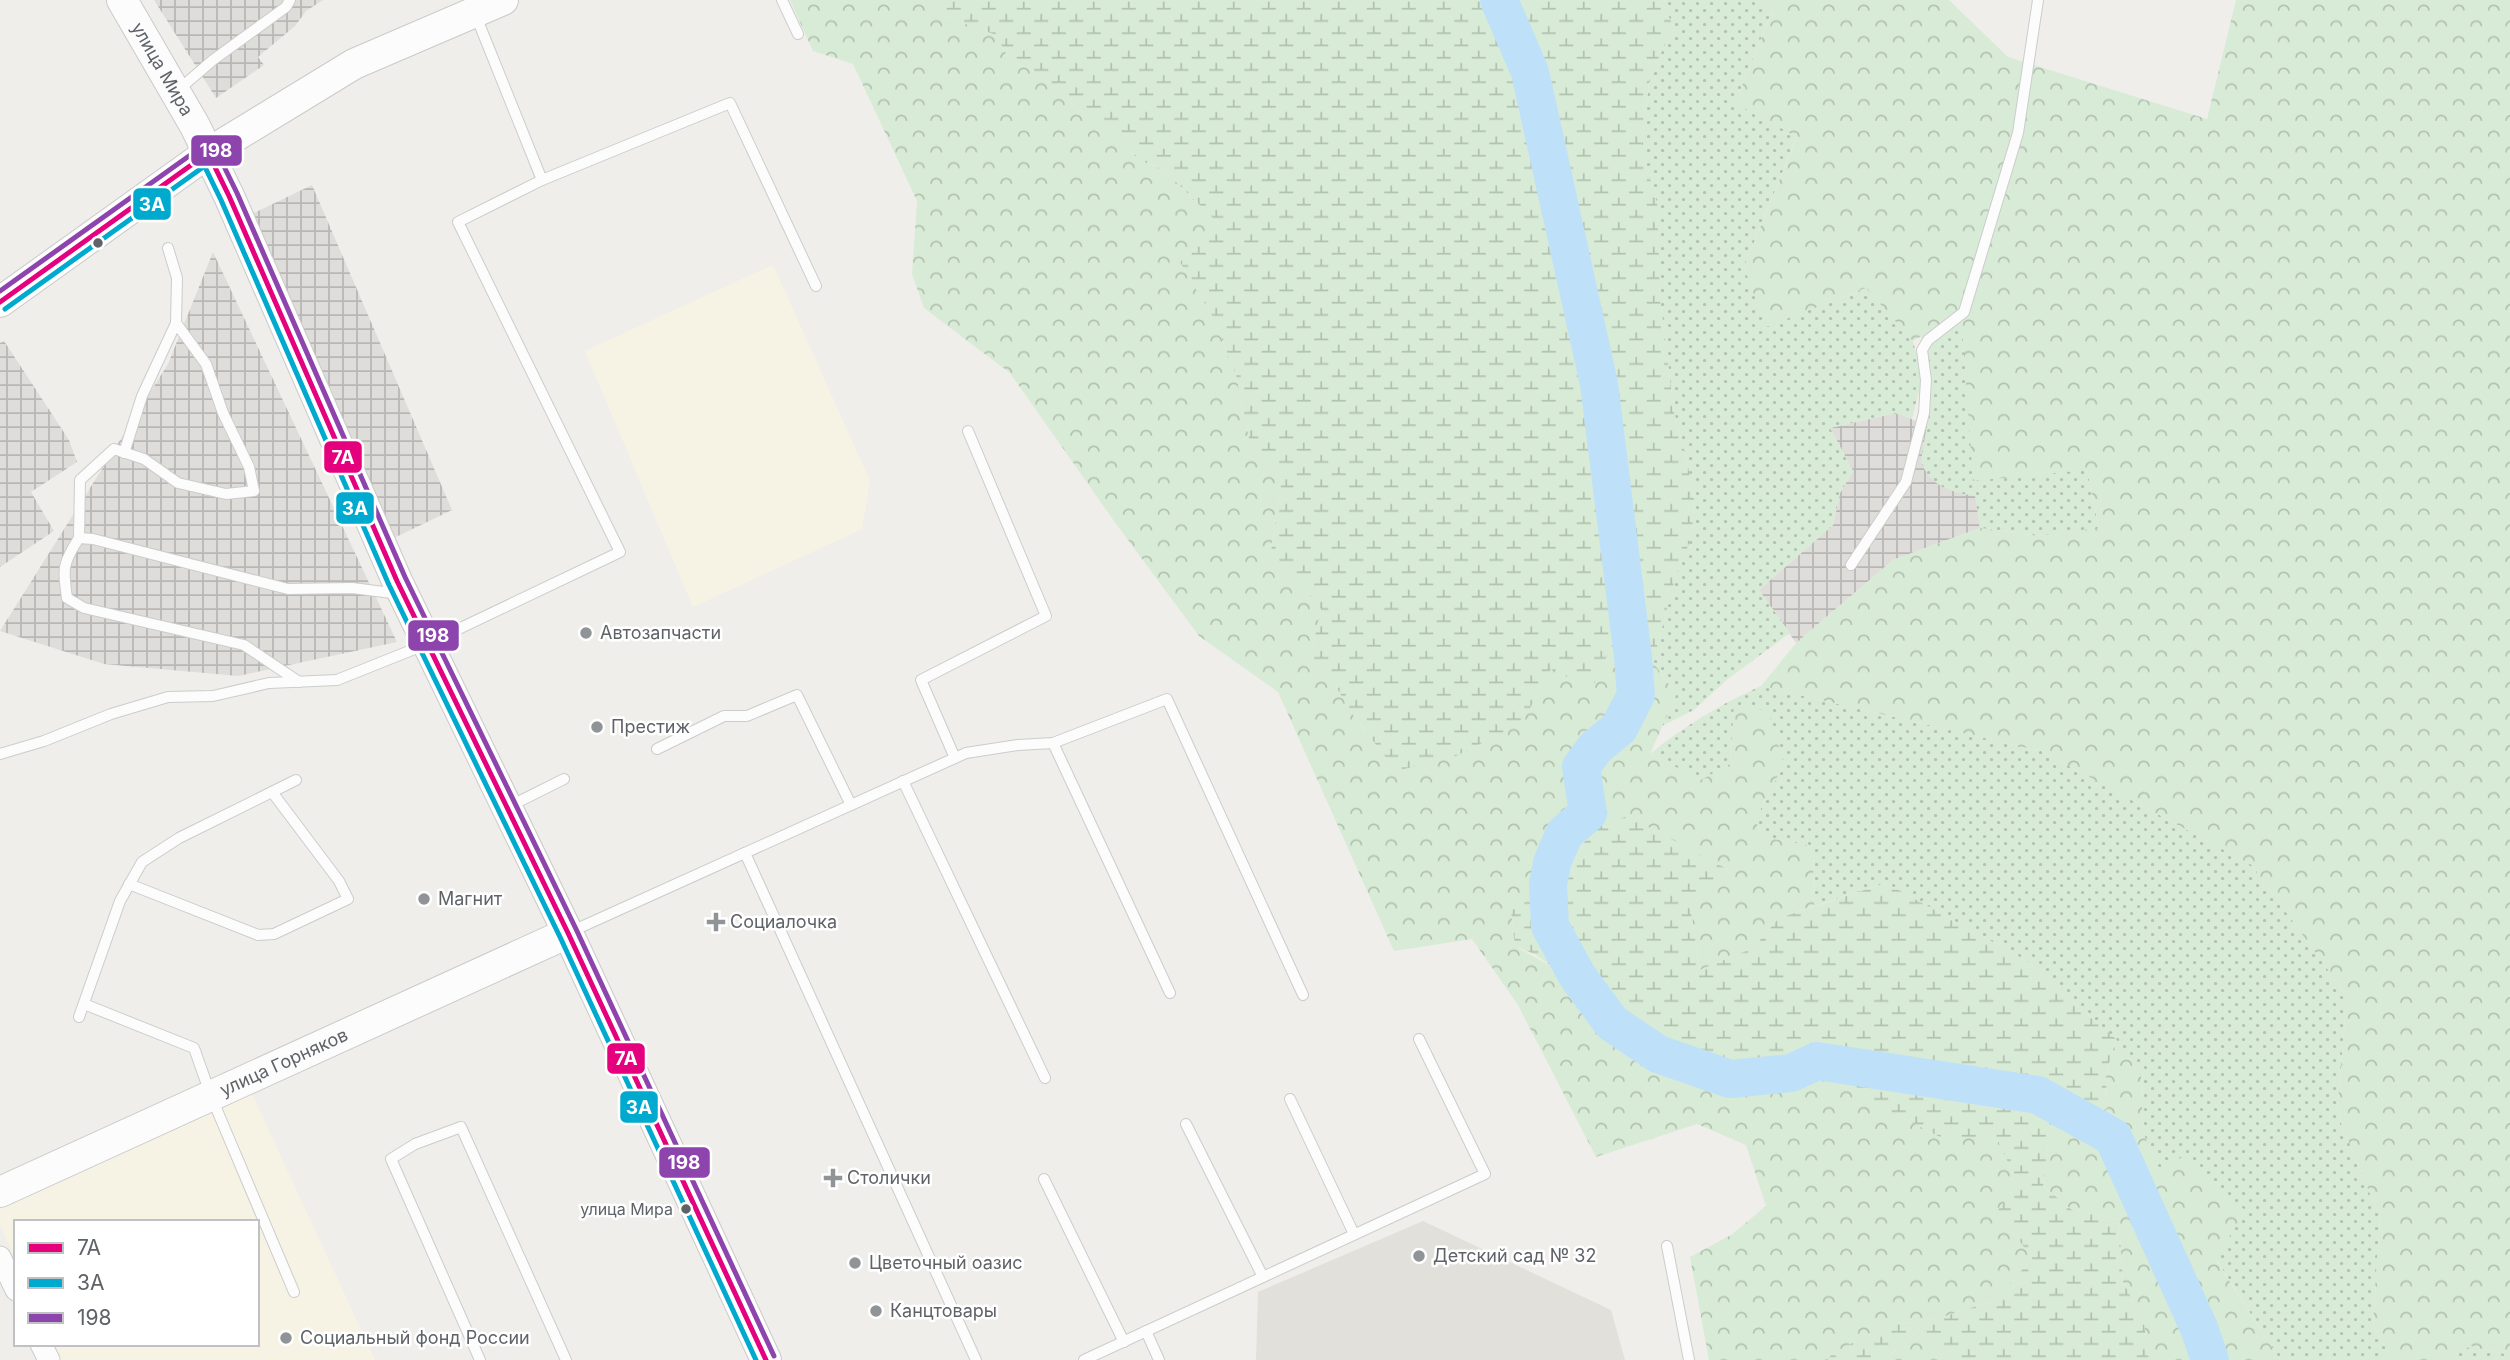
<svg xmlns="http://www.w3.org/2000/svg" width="2510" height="1360" font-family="Inter,sans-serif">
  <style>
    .commercial { fill: #f7f3e4 }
    .industrial { fill: url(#industrial-grid) }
    .education { fill: #e2e0da }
    .grass { fill: url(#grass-dots) }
    .forest { fill: url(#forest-crowns) }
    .wetland { fill: url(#wetland-marsh) }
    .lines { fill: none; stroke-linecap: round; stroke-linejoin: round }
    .river { stroke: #bfe0f9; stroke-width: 38 }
    .lane-casing { stroke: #cbcccc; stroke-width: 12 }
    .street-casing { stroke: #cbcccc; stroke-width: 23 }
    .secondary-casing { stroke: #cacacb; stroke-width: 32 }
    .lane { stroke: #fdfcfc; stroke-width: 10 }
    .street { stroke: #fdfcfc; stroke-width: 21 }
    .secondary { stroke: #fdfcfc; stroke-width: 30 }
    .bus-1-casing { stroke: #fff; stroke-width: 10 }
    .bus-2-casing { stroke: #fff; stroke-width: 10 }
    .bus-3-casing { stroke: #fff; stroke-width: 10 }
    .bus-1 { stroke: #e5007d; stroke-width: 5 }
    .bus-2 { stroke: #00a9ce; stroke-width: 5 }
    .bus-3 { stroke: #8e44ad; stroke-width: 5 }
    .bus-dot { fill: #5f6368; stroke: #fff; stroke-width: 2.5 }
    .poi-dot { fill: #919496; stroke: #fff; stroke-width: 2.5 }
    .labels { text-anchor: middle; stroke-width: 5; stroke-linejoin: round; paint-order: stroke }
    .bus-label { font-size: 16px; fill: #5f6368; stroke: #fff; text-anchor: end }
    .street-label { font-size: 18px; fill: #5f6368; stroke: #fff }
    .poi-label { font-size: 18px; fill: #5f6368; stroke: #fff; text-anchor: start }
    .line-badge { stroke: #fff; stroke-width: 2.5 }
    .badge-label { font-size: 19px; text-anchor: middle; font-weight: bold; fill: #fff }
  </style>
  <defs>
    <pattern id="industrial-grid" width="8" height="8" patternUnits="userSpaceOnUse" patternTransform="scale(1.75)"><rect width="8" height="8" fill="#dfddda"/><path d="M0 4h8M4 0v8" fill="none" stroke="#b8b7b5"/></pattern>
    <pattern id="grass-dots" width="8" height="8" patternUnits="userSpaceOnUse" patternTransform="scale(1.75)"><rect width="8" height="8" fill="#d8ebd6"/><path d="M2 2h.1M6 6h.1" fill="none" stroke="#b2c2b1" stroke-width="1.8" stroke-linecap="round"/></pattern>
    <pattern id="forest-crowns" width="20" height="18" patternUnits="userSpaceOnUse" patternTransform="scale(1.75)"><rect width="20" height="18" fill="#d8ebd6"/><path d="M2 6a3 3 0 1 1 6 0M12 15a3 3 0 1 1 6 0" fill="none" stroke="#b2c2b1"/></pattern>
    <pattern id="wetland-marsh" width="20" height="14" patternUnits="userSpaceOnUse" patternTransform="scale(1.75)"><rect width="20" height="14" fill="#d8ebd6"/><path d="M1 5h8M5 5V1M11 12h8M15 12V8" fill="none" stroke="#b2c2b1"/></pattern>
  </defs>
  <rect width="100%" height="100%" fill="#efeeea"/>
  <g class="commercial">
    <path d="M 773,265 L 870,481 L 862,529 L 693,607 L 585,351 Z"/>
    <path d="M 249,1088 L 375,1360 L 61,1360 L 54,1344 L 257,1344 L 257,1222 L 16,1222 L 16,1260 L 0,1225 L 0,1206 Z"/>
  </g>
  <g class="industrial">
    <path d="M 154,0 L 323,0 L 306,11 L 295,26 L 258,57 L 264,65 L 216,98 Z"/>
    <path d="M 312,185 L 452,510 L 394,538 L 252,214 Z"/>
    <path d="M 213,252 L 397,642 L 238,676 L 104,664 L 0,631 L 168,364 Z"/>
    <path d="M 4,341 L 69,440 L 77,462 L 31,492 L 54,531 L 0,567 L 0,343 Z"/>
    <path d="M 1896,413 L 1971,442 L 1980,528 L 1893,560 L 1796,643 L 1759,590 L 1833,525 L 1840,493 L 1853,471 L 1830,428 Z"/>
  </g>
  <path class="education" d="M 1423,1221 L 1611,1310 L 1625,1360 L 1256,1360 L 1258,1292 Z"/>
  <g class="grass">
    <path d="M 1661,0 L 1763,0 L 1772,11 L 1735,103 L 1797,136 L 1744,267 L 1766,326 L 1867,288 L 1913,341 L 1922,379 L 1912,419 L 1895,413 L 1830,428 L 1853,471 L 1840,493 L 1833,525 L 1759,590 L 1790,633 L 1729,678 L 1694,710 L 1662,726 L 1676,695 L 1653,662 L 1676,574 L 1692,536 L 1694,498 L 1686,456 L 1674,412 L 1660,299 L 1658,252 L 1641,148 L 1650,74 L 1674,28 Z"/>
    <path d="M 1961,314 L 2087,469 L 2099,529 L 2037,536 L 1980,528 L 1975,496 C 1951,492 1931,487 1921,462 C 1927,416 1941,382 1921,336 Z"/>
    <path d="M 1761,686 L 2041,751 L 2252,865 L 2347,996 L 2337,1113 L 2380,1218 L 2373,1324 L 2392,1360 L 2280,1360 L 2159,1169 L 2143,1133 L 2141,1076 L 2116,1039 L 2025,960 L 1886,883 L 1814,906 L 1813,846 L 1763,837 L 1755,820 L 1784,764 L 1734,708 L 1730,764 L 1701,780 L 1650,754 C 1686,725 1719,705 1761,686 Z"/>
    <path d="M 2471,1346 L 2510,1355 L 2510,1360 L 2444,1360 Z"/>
  </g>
  <g class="forest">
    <path d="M 790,0 L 931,0 L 939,14 L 996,35 L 1008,57 L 1047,80 L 1075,107 L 1118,133 L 1138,160 L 1163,169 L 1220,225 L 1180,262 L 1213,317 L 1236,375 L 1250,443 L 1282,479 L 1271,551 L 1321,609 L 1308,668 L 1331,678 L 1351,712 L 1396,771 L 1551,669 L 1609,651 L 1653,662 L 1676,695 L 1650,754 L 1701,780 L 1730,764 L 1734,707 L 1768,710 L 1784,764 L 1755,820 L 1763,837 L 1813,846 L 1814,906 L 1779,918 L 1753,948 L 1700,970 L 1690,905 L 1729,870 L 1653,831 L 1592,828 L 1567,875 L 1511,911 L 1515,946 L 1556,969 L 1602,1016 L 1768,1083 L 1828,1079 L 1942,1138 L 1997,1138 L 2018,1182 L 1998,1210 L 2032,1259 L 1995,1300 L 1937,1319 L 1882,1326 L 1831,1355 L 1828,1360 L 1709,1360 L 1690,1257 L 1731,1235 L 1766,1206 L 1746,1145 L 1697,1124 L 1596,1157 L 1518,1005 L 1472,939 L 1394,951 L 1278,692 L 1199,636 L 1114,521 L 1010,373 L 924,308 L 912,274 L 917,201 L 853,64 L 813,51 Z"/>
    <path d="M 1763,0 L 1949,0 L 2008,57 L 2207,119 L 2236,0 L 2510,0 L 2510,1355 L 2471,1346 L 2444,1360 L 2392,1360 L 2373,1324 L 2380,1218 L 2337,1113 L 2347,996 L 2252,865 L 2041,751 L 1761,686 L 1796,643 L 1893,560 L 1980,528 L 2037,536 L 2099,528 L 2087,470 L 1973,481 L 1961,314 L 1913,341 L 1866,288 L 1766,327 L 1744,267 L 1797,137 L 1735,103 L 1772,12 Z"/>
    <path d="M 2116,1039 L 2141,1076 L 2143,1133 L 2159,1168 L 2183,1157 L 2245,1210 L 2216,1260 L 2280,1360 L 2149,1360 L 2144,1323 L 2123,1282 L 2119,1219 L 2072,1210 L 2043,1186 L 2048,1143 L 2107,1108 L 2106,1074 Z"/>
    <path d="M 1919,1330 L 1945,1360 L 1884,1360 Z"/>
  </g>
  <g class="wetland">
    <path d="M 931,0 L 1661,0 L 1674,28 L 1650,74 L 1641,148 L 1657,203 L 1660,299 L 1674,412 L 1686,456 L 1694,498 L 1692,536 L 1676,575 L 1653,662 L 1609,651 L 1592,689 L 1551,669 L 1522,723 L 1456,756 L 1396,771 L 1351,712 L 1331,678 L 1308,668 L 1321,609 L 1271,551 L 1282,479 L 1250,443 L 1236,375 L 1213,317 L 1180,262 L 1220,225 L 1163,169 L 1138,160 L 1118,133 L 1075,107 L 1047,80 L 1008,57 L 996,35 L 939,14 Z"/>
    <path d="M 1628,816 L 1729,870 L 1690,905 L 1700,970 L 1753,948 L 1779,918 L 1886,883 L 2025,960 L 2116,1039 L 2106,1074 L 2107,1108 L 2048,1143 L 2043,1186 L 2072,1210 L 2119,1219 L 2123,1282 L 2144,1323 L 2149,1360 L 1945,1360 L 1919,1330 L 1884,1360 L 1828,1360 L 1831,1355 L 1882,1326 L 1937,1319 L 1995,1300 L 2032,1259 L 1998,1210 L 2017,1182 L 1997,1138 L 1942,1138 L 1828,1079 L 1768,1083 L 1722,1064 L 1646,1044 L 1602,1016 L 1556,969 L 1534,954 L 1515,946 L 1511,911 L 1567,875 L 1592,828 Z"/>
  </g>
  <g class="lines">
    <path class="river" d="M 1499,0 L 1530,72 L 1599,384 L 1633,657 L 1636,695 L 1619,728 L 1595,748 L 1581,767 L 1588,813 L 1564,834 L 1552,863 L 1548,885 L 1550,926 L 1578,977 L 1612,1023 L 1658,1054 L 1730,1079 L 1791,1073 L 1817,1061 L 2038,1095 L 2113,1137 L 2199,1328 L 2210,1360"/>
    <defs>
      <g id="lane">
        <path d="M 782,0 L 798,34"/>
        <path d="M 476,16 L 542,180"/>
        <path d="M 177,91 L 213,60 L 286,7 L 290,0"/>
        <path d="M 124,453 L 142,396 L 176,323"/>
        <path d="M 79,538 L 80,480 L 114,449 L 144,459 L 178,483 L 226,494 L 254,491 L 249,467 L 223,413 L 206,364 L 176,323 L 177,278 L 168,248"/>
        <path d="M 1851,565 L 1906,482 L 1924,413 L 1926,380 L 1922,350 L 1928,340 L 1964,312 L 2018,133 L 2038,0"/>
        <path d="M 299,682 L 244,645 L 84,608 L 67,598 C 63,569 62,564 79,538 L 93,539 L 288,589 L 352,588 L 400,594"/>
        <path d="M 1053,743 L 1170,993"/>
        <path d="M 657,749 L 724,716 L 747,716 L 797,695 L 851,805"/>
        <path d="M 0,754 L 44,741 L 111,714 L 168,697 L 213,696 L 269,683 L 337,680 L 427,644 L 620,552 L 458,222 L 542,180 L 730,103 L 816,286"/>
        <path d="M 955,758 L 921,680 L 1046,616 L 968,431"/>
        <path d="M 903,781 L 1045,1078"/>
        <path d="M 510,806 L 564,779"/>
        <path d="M 745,853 L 976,1360"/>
        <path d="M 129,884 L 258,935 L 274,934 L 348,899 L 339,881 L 272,792"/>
        <path d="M 570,932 L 966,753 L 1018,745 L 1053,743 L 1167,699 L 1303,995"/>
        <path d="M 84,1004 L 194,1048 L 211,1096 L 294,1292"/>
        <path d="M 79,1017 L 120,901 L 142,862 L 179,838 L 296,780"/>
        <path d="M 1290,1099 L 1354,1234"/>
        <path d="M 1186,1124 L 1263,1277"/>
        <path d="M 1044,1179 L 1124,1342"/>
        <path d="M 1667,1246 L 1689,1360"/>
        <path d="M 1146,1331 L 1159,1360"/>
        <path d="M 480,1360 L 391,1159 L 415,1144 L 461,1127 L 566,1360"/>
        <path d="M 1084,1360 L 1485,1174 L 1419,1039"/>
      </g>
      <g id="street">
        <path d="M 0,1257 L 16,1290"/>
        <path d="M 41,1344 L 49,1360"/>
      </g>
      <g id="secondary">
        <path id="s1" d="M 122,0 L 195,126 L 229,196 L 397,581 L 568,933 L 766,1360"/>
        <path d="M 0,302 L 208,153 L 354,64 L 503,0"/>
        <path id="s2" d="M 0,1192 L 568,933"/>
      </g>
    </defs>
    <use href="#lane" class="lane-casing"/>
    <use href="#street" class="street-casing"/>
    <use href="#secondary" class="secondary-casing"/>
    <use href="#lane" class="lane"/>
    <use href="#street" class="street"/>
    <use href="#secondary" class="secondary"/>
    <defs>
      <g id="bus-1">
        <path d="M 208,153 L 229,196 L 397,581 L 568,933 L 766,1360"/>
        <path d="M 0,302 L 208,153"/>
      </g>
      <g id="bus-2">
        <path d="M 200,157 L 221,200 L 389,585 L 560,937 L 756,1360"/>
        <path d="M 5,309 L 213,160"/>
      </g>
      <path id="bus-3" d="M 0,291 L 203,146 L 209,144 L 215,148 L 237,193 L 405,577 L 576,929 L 774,1356"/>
    </defs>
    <use href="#bus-1" class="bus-1-casing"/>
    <use href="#bus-2" class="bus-2-casing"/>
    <use href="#bus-3" class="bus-3-casing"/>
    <use href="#bus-1" class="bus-1"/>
    <use href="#bus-2" class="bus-2"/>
    <use href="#bus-3" class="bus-3"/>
  </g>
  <g class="bus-dot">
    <circle cx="98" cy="243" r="6"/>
    <circle cx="686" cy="1209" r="6"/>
  </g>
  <g class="poi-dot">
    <circle cx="586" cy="633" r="7"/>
    <circle cx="597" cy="727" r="7"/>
    <circle cx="424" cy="899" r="7"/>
    <path d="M712.5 911.5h7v7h7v7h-7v7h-7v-7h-7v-7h7z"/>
    <path d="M829.5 1167.5h7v7h7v7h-7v7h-7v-7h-7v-7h7z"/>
    <circle cx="1419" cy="1256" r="7"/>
    <circle cx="855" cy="1263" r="7"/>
    <circle cx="876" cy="1311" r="7"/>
    <circle cx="286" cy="1338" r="7"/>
  </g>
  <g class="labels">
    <g class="bus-label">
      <text x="673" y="1215">улица Мира</text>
    </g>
    <g class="street-label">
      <text dy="6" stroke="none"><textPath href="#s1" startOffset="80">улица Мира</textPath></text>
      <text dy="6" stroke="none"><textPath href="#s2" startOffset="312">улица Горняков</textPath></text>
    </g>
    <g class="poi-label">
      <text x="600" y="639">Автозапчасти</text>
      <text x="611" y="733">Престиж</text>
      <text x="438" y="905">Магнит</text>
      <text x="730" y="928">Социалочка</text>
      <text x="847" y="1184">Столички</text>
      <text x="1433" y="1262">Детский сад № 32</text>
      <text x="869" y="1269">Цветочный оазис</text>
      <text x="890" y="1317">Канцтовары</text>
      <text x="300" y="1344">Социальный фонд России</text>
    </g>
  </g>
  <g class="line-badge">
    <rect x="190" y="134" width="53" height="33" rx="7" fill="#8e44ad"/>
    <rect x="132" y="187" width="40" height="34" rx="7" fill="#00a9ce"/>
    <rect x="323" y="440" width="40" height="34" rx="7" fill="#e5007d"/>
    <rect x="335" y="491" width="40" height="34" rx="7" fill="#00a9ce"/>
    <rect x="407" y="619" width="53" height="33" rx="7" fill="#8e44ad"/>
    <rect x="606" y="1042" width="40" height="33" rx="7" fill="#e5007d"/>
    <rect x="619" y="1090" width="40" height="34" rx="7" fill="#00a9ce"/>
    <rect x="658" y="1146" width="53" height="33" rx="7" fill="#8e44ad"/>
  </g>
  <g class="badge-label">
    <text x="216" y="157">198</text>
    <text x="152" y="211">3А</text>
    <text x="343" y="464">7А</text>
    <text x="355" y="515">3А</text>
    <text x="433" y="642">198</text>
    <text x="626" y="1065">7А</text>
    <text x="639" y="1114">3А</text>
    <text x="684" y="1169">198</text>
  </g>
  <rect x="14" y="1220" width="245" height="126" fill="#ffffff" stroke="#bfc1c3" stroke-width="2"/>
  <rect x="28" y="1243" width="35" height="10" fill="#e5007d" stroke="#bfc1c3" stroke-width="2"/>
  <text x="77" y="1255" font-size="21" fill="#5f6368">7А</text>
  <rect x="28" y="1278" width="35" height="10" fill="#00a9ce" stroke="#bfc1c3" stroke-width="2"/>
  <text x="77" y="1290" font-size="21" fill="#5f6368">3А</text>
  <rect x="28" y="1313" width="35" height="10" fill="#8e44ad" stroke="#bfc1c3" stroke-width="2"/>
  <text x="77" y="1325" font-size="21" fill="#5f6368">198</text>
</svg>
